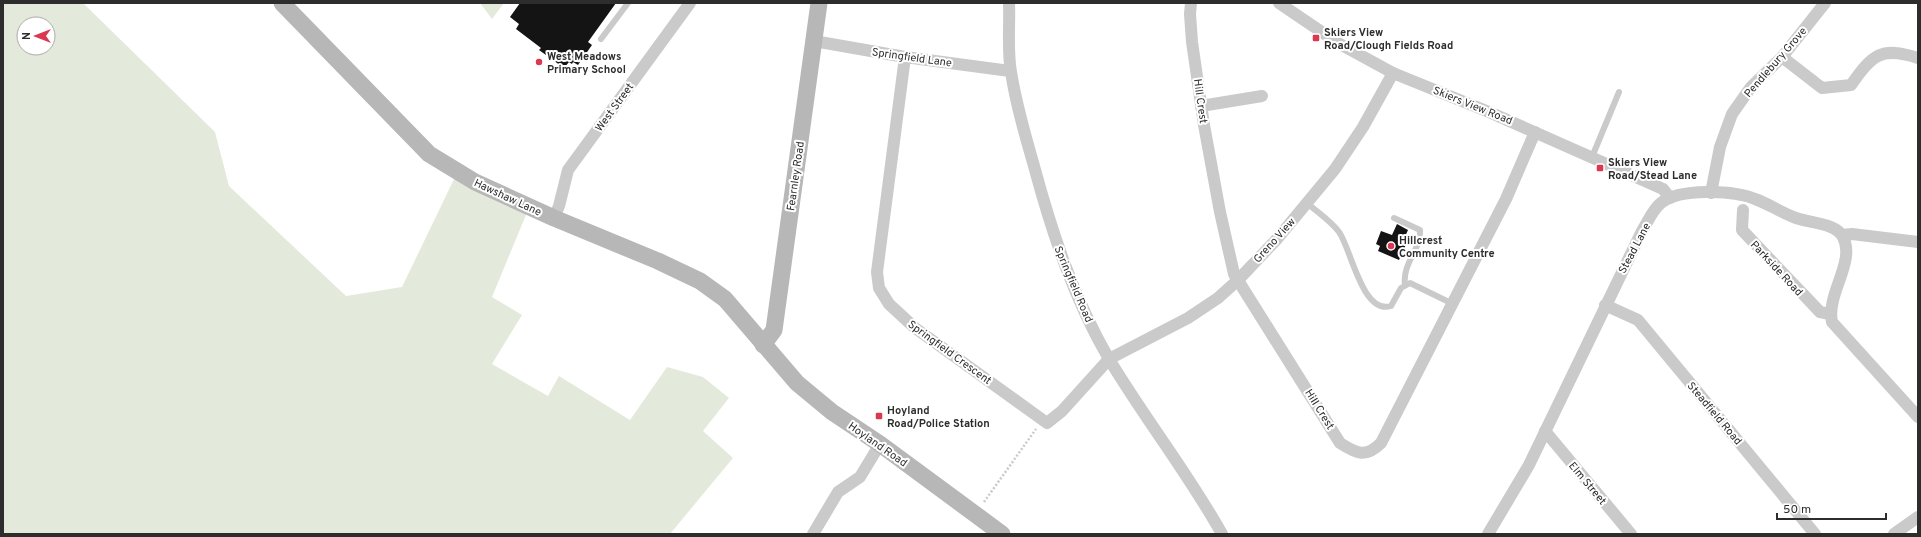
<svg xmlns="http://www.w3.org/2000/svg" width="1921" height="537" font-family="Overpass,sans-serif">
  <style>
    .green { fill: #e4eadb; fill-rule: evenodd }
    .building { fill: #141414 }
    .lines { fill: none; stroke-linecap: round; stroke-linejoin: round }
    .path { stroke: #cacaca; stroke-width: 2.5; stroke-dasharray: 2 2; stroke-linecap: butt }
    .service { stroke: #cacaca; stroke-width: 6 }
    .minor { stroke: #cacaca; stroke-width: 12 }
    .secondary { stroke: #b7b7b7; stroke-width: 17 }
    .poi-dot { fill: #db3750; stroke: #fff; stroke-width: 1.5 }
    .labels { text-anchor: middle; stroke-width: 4; stroke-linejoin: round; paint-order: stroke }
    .poi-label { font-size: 11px; font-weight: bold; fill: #2d2d2d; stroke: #fff; text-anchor: start }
    .street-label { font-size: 11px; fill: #2d2d2d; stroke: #fff }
  </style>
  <rect width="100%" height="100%" fill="#fff"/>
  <g class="green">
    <path d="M 3,3 L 83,3 L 215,132 L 229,186 L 346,296 L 402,287 L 455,177 L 528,210 L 492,297 L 522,315 L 492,364 L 548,396 L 559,376 L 630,420 L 667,367 L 703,377 L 729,398 L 703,431 L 733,458 L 670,534 L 3,534 ZM 24,24 L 48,24 L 48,48 L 24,48 Z"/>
    <path d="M 480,3 L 504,3 L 492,19 Z"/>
  </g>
  <g class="building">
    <path d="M 520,3 L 616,3 L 588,42 L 592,45 L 578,65 L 573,62 L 572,64 L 569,62 L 564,68 L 539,50 L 541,48 L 516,29 L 519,24 L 510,17 Z"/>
    <path d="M 1397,224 L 1408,230 L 1404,239 L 1408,240 L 1399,260 L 1378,251 L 1380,246 L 1376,244 L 1381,231 L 1392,235 Z"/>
  </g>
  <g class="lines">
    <path class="path" d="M 984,502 L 1036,429"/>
    <g class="service">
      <path d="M 601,39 L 628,3"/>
      <path d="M 1592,157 L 1619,92"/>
      <path d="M 1307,203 C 1317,212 1331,221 1339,232 C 1351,248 1362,315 1391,306 L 1401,288 L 1410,283 L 1453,304"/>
      <path d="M 1394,218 L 1420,230 C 1421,250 1402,263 1405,285"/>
    </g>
    <g class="minor">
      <path d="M 1009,3 C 1010,25 1007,50 1011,72 C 1016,104 1025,135 1034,166 C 1052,233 1074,299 1109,359 C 1145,419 1188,473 1222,534"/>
      <path d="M 1191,3 L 1190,14 L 1192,42 L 1204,125 L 1220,212 L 1234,274 L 1340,443 C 1357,454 1366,458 1381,443 L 1506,199 L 1535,132"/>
      <path d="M 1279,3 L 1338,43 L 1393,73 L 1489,112 L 1663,189 L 1670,198"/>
      <path d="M 814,41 L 905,57 L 1010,71"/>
      <path d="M 905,57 L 877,272 L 879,288 L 889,304 L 915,328 L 1047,423 L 1062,411 L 1109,359 L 1188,318 L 1218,298 L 1238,280 L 1277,239 L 1335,169 L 1363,127 L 1393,73"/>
      <path d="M 1782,57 L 1822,88 L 1851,85 C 1872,55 1881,46 1918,58"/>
      <path d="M 1201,106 L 1262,96"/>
      <path d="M 1711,193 L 1720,147 L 1732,114 L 1751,87 L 1782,57 L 1825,3"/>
      <path d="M 1743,210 L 1742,230 L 1820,312 L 1830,314"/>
      <path d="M 554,218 L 559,206 L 568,170 L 690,3"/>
      <path d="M 1842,235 L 1852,234 L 1918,242"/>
      <path d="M 1605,305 L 1638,320 L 1815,534"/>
      <path d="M 1545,431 L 1631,534"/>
      <path d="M 813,534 L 838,492 L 860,477 L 880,444"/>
      <path d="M 1488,534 L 1529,465 L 1642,231 C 1648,222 1652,210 1661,203 C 1679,188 1734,190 1755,199 C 1769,204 1782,213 1796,218 C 1810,223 1836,223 1843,237 C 1856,262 1826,294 1832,322 L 1918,417"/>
      <path d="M 1894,534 L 1918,517"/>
    </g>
    <g class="secondary">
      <path d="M 282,3 L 429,154 L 475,182 L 554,218 L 658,261 L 700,281 L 725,299 L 797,383 L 832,412 L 880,444 L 1002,534"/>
      <path d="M 763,345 L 774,330 L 819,3"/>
    </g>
  </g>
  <g class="poi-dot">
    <rect x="1312" y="34" width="8" height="8" rx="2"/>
    <circle cx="539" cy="62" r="4"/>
    <rect x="1596" y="164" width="8" height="8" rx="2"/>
    <circle cx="1391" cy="246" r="4"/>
    <rect x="875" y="412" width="8" height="8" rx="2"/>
  </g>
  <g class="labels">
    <g class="poi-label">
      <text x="1324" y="36">Skiers View<tspan x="1324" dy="13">Road/Clough Fields Road</tspan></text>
      <text x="547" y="60">West Meadows<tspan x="547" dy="13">Primary School</tspan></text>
      <text x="1608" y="166">Skiers View<tspan x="1608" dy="13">Road/Stead Lane</tspan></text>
      <text x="1399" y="244">Hillcrest<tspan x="1399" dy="13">Community Centre</tspan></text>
      <text x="887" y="414">Hoyland<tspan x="887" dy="13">Road/Police Station</tspan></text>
    </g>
    <g class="street-label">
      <text transform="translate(912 57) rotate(8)" y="4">Springfield Lane</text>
      <text transform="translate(1775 62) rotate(-49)" y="4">Pendlebury Grove</text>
      <text transform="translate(1201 101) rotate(82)" y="4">Hill Crest</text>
      <text transform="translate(1473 105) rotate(22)" y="4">Skiers View Road</text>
      <text transform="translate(614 107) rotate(-54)" y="4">West Street</text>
      <text transform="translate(795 176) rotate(-82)" y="4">Fearnley Road</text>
      <text transform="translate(508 197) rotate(25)" y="4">Hawshaw Lane</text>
      <text transform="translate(1274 240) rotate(-48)" y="4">Greno View</text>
      <text transform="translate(1634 248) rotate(-62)" y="4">Stead Lane</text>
      <text transform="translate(1777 268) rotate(47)" y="4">Parkside Road</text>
      <text transform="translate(1074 284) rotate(67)" y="4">Springfield Road</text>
      <text transform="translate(950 352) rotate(36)" y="4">Springfield Crescent</text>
      <text transform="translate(1320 409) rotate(58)" y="4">Hill Crest</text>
      <text transform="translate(1715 413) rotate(50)" y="4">Steadfield Road</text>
      <text transform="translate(878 444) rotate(35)" y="4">Hoyland Road</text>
      <text transform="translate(1588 483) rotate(50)" y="4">Elm Street</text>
    </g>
  </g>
  <rect width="1921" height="537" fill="none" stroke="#2d2d2d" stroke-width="8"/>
  <g transform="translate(36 36) rotate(270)"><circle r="19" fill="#ffffff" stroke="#ababab"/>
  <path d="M0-3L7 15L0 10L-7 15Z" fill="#db3750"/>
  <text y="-6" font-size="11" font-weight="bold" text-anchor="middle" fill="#2d2d2d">N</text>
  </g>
  <path d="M1777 513v6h109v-6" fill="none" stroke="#2d2d2d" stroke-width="2"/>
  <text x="1783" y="513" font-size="12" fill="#2d2d2d" stroke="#ffffff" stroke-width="3" paint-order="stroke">50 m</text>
</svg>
